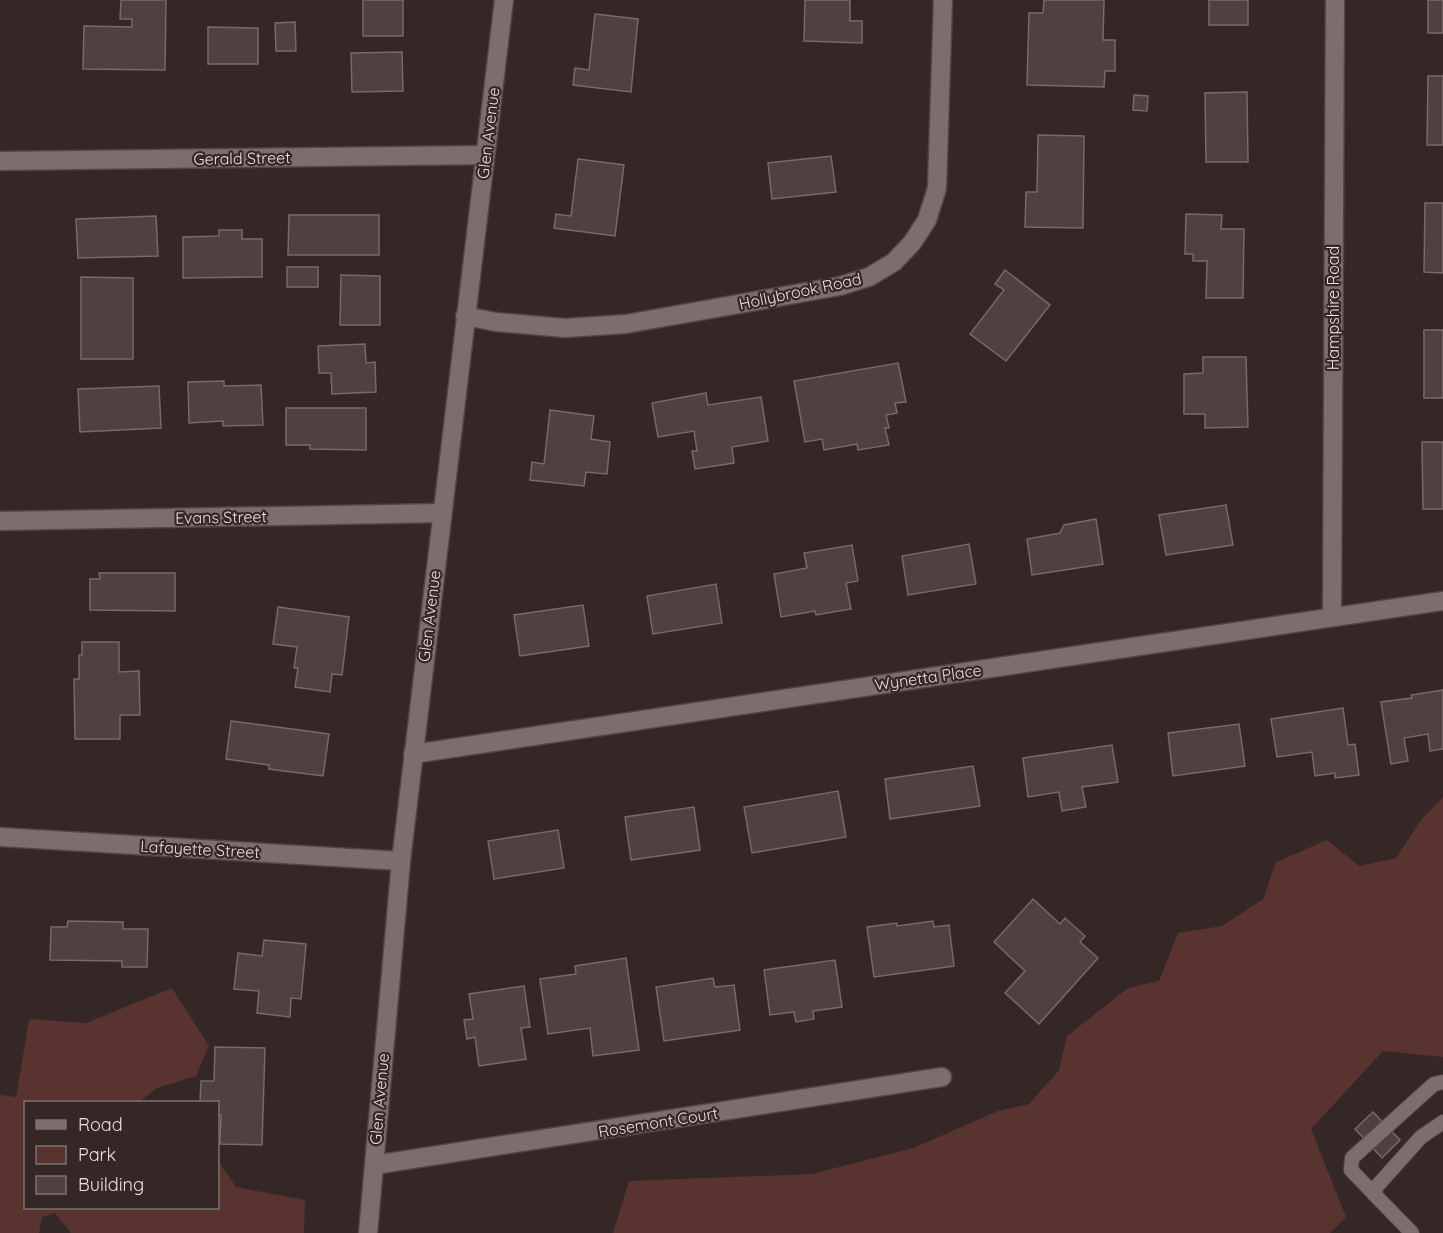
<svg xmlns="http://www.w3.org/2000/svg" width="1443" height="1233" font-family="Quicksand,sans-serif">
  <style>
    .green { fill: #593330 }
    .building { fill: #4f413f; stroke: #796968; stroke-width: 1.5 }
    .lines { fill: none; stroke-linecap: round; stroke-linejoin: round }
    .lane-casing { stroke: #514645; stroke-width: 16 }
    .street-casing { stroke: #514645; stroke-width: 21 }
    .lane { stroke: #7d6d6c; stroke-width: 14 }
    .street { stroke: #7d6d6c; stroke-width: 18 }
    .labels { text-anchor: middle; stroke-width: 4.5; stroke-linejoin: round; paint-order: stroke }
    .street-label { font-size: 16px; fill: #eae1e0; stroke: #342725 }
  </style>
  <rect width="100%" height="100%" fill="#342725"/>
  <g class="green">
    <path d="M 1443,797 L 1443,1057 L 1383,1051 L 1311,1129 L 1346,1217 L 1330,1233 L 613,1233 L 629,1181 L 812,1174 L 913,1148 L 998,1111 L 1029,1104 L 1059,1070 L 1067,1036 L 1128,988 L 1159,981 L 1178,933 L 1222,926 L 1263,899 L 1276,862 L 1327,840 L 1359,866 L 1396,858 L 1421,820 Z"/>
    <path d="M 172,988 L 209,1046 L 196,1076 L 157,1088 L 139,1102 L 26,1102 L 26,1208 L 218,1208 L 218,1161 L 236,1187 L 305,1200 L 304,1233 L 71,1233 L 55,1213 L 42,1217 L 39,1233 L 0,1233 L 0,1095 L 16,1097 L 29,1019 L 86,1023 Z"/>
  </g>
  <g class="building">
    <path d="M 121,0 L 166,0 L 165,70 L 83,69 L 84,26 L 132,27 L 132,19 L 120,19 Z"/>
    <rect x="363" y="0" width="40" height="36"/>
    <path d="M 805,0 L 850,0 L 850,21 L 862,21 L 862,43 L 804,41 Z"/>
    <path d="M 1044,0 L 1104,0 L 1103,40 L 1115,40 L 1115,71 L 1105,71 L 1104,87 L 1027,85 L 1029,13 L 1043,13 Z"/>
    <rect x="1209" y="0" width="39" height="25"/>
    <rect x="1428" y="0" width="15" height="33"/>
    <path d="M 595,14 L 638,19 L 631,92 L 573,85 L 575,68 L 589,70 Z"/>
    <path d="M 295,22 L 296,51 L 276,51 L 275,23 Z"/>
    <path d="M 208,27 L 258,28 L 258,64 L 208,64 Z"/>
    <path d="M 402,52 L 403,91 L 352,92 L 351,53 Z"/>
    <path d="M 1428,76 L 1443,76 L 1443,145 L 1427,145 Z"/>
    <path d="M 1247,92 L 1248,162 L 1206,162 L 1205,93 Z"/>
    <path d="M 1134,95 L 1148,96 L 1147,111 L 1133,110 Z"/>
    <path d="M 1038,135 L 1084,136 L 1083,228 L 1025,227 L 1026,192 L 1037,192 Z"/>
    <path d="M 831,156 L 836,192 L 772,199 L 768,163 Z"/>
    <path d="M 578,159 L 624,165 L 615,236 L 554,228 L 556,214 L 571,216 Z"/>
    <path d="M 1425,203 L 1443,203 L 1443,273 L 1424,272 Z"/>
    <path d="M 1186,214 L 1222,215 L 1221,229 L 1244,229 L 1243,298 L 1206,298 L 1207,261 L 1193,261 L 1193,254 L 1185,254 Z"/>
    <path d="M 289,215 L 379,215 L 379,255 L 288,255 Z"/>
    <path d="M 156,216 L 158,256 L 78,258 L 76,219 Z"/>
    <path d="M 219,230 L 242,230 L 242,239 L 262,239 L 262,277 L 183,278 L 183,237 L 219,236 Z"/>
    <rect x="287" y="267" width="31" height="20"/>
    <path d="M 1005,270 L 1050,305 L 1006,361 L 970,334 L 1004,290 L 995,284 Z"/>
    <path d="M 341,275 L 380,276 L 380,325 L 340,325 Z"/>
    <path d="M 81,277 L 133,278 L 133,359 L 81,359 Z"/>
    <rect x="1424" y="330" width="19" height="68"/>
    <path d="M 365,344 L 366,363 L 375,362 L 376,392 L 332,394 L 331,373 L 319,373 L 318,346 Z"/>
    <path d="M 1203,357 L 1246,357 L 1248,427 L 1205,428 L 1205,414 L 1184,414 L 1184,374 L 1203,373 Z"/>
    <path d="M 898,363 L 906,402 L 895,403 L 897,413 L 886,415 L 889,428 L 885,428 L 889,445 L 858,450 L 857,444 L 824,450 L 822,439 L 805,442 L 794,381 Z"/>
    <path d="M 224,381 L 224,386 L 261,385 L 263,425 L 223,426 L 223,421 L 189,423 L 188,382 Z"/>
    <path d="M 159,386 L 161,428 L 80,432 L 78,389 Z"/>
    <path d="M 706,393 L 708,405 L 761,397 L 768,441 L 732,447 L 734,463 L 695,469 L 692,451 L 697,451 L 694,431 L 658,437 L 652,403 Z"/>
    <path d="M 286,408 L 366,408 L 366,450 L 310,449 L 310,445 L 286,445 Z"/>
    <path d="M 550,410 L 594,416 L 591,439 L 610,442 L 607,474 L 586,472 L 584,486 L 530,480 L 532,462 L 544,464 Z"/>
    <path d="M 1422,442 L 1443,442 L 1443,509 L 1423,509 Z"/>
    <path d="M 1226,505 L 1233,545 L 1166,555 L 1159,515 Z"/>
    <path d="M 1096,519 L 1103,564 L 1032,575 L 1027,539 L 1060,533 L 1064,525 Z"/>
    <path d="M 969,544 L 976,584 L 908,595 L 902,556 Z"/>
    <path d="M 852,545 L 858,581 L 846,583 L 851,609 L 816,615 L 815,611 L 781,617 L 774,574 L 807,568 L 804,553 Z"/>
    <path d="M 99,573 L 175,573 L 175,611 L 90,610 L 90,579 L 100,579 Z"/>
    <path d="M 716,584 L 722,623 L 653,634 L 647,596 Z"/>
    <path d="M 583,605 L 589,646 L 520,656 L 514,615 Z"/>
    <path d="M 278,607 L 349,617 L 342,675 L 332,674 L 330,692 L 295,687 L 298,668 L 294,668 L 297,647 L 273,644 Z"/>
    <path d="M 82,642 L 119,642 L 119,672 L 139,671 L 140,715 L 120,715 L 120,739 L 75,739 L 74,679 L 79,679 L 79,655 L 82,655 Z"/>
    <path d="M 1443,690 L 1443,749 L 1430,751 L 1428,734 L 1404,738 L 1408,761 L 1391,764 L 1381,702 L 1412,698 L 1411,695 Z"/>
    <path d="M 1343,708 L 1348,745 L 1355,744 L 1359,775 L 1335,778 L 1335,773 L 1315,776 L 1312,752 L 1277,757 L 1271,719 Z"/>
    <path d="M 231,721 L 329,734 L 323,776 L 269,769 L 269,765 L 226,759 Z"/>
    <path d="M 1239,724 L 1245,766 L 1173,776 L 1168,733 Z"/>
    <path d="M 1112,745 L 1118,782 L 1082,787 L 1086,807 L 1062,811 L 1059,792 L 1028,797 L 1023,758 Z"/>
    <path d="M 973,766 L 980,806 L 890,819 L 885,779 Z"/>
    <path d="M 838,791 L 846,837 L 752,853 L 744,807 Z"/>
    <path d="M 694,807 L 700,850 L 631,860 L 625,817 Z"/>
    <path d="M 558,830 L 564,868 L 494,879 L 488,841 Z"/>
    <path d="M 1033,899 L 1060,924 L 1065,918 L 1085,936 L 1080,942 L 1098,958 L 1039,1024 L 1005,993 L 1025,971 L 994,942 Z"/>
    <path d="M 68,921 L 123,922 L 123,929 L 148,929 L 147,967 L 122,967 L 122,961 L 50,960 L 51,927 L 67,927 Z"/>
    <path d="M 933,921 L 934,927 L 949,925 L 954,966 L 874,977 L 867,927 L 897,923 L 897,926 Z"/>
    <path d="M 264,940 L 306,944 L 301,999 L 291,998 L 290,1017 L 257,1013 L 259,991 L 234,989 L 238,953 L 262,956 Z"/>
    <path d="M 626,958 L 639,1050 L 593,1056 L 590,1028 L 548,1034 L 540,979 L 576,974 L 575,966 Z"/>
    <path d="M 835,960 L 842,1007 L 813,1011 L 814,1019 L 796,1022 L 794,1012 L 770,1015 L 764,970 Z"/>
    <path d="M 713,978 L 715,987 L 734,985 L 740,1030 L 664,1041 L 656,987 Z"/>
    <path d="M 524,986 L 530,1027 L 521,1028 L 526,1059 L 479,1066 L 475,1037 L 467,1039 L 464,1020 L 473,1019 L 469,994 Z"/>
    <path d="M 215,1047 L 265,1048 L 262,1145 L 220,1144 L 221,1115 L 218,1115 L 218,1102 L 200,1102 L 201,1081 L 214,1081 Z"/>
    <path d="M 1373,1112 L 1400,1140 L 1382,1158 L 1355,1129 Z"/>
  </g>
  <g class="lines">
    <defs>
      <g id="lane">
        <path d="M 1374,1194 L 1351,1170 L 1352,1158 L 1434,1084 L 1443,1082"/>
        <path d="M 1412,1233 L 1374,1194 L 1377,1186 L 1421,1137 L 1443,1122"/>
      </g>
      <g id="street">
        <path d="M 0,161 L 485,155"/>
        <path d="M 465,316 L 496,322 L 565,328 L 626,324 L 840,286 L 869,277 L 894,262 L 912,243 L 927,220 L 937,188 L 943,0"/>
        <path d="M 0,521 L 442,513"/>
        <path d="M 1332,616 L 1335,0"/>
        <path d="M 413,754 L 1443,601"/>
        <path d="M 0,837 L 401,861"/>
        <path d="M 374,1165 L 942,1077"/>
        <path d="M 368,1233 L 401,861 L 504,0"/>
      </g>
    </defs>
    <use href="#lane" class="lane-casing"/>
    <use href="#street" class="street-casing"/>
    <use href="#lane" class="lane"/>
    <use href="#street" class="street"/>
  </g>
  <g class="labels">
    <g class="street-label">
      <text transform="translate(488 133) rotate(-83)" y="6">Glen Avenue</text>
      <text transform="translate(242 158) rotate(-1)" y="6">Gerald Street</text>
      <text transform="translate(800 291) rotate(-12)" y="6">Hollybrook Road</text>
      <text transform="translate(1333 308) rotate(-90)" y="6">Hampshire Road</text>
      <text transform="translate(221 517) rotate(-1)" y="6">Evans Street</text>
      <text transform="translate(429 616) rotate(-83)" y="6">Glen Avenue</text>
      <text transform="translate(928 677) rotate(-8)" y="6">Wynetta Place</text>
      <text transform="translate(200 849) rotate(3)" y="6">Lafayette Street</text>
      <text transform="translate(379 1099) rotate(-85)" y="6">Glen Avenue</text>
      <text transform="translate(658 1122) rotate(-9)" y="6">Rosemont Court</text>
    </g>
  </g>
  <rect x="24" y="1101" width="195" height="108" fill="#342725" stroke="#7d7170" stroke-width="1.5"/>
  <rect x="36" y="1120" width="30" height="9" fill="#7d6d6c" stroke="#7d7170" stroke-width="1.5"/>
  <text x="78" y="1131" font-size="18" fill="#eae1e0">Road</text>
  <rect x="36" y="1146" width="30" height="18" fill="#593330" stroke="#7d7170" stroke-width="1.5"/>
  <text x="78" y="1161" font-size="18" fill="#eae1e0">Park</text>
  <rect x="36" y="1176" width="30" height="18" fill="#4f413f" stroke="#7d7170" stroke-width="1.5"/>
  <text x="78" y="1191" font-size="18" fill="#eae1e0">Building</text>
</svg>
